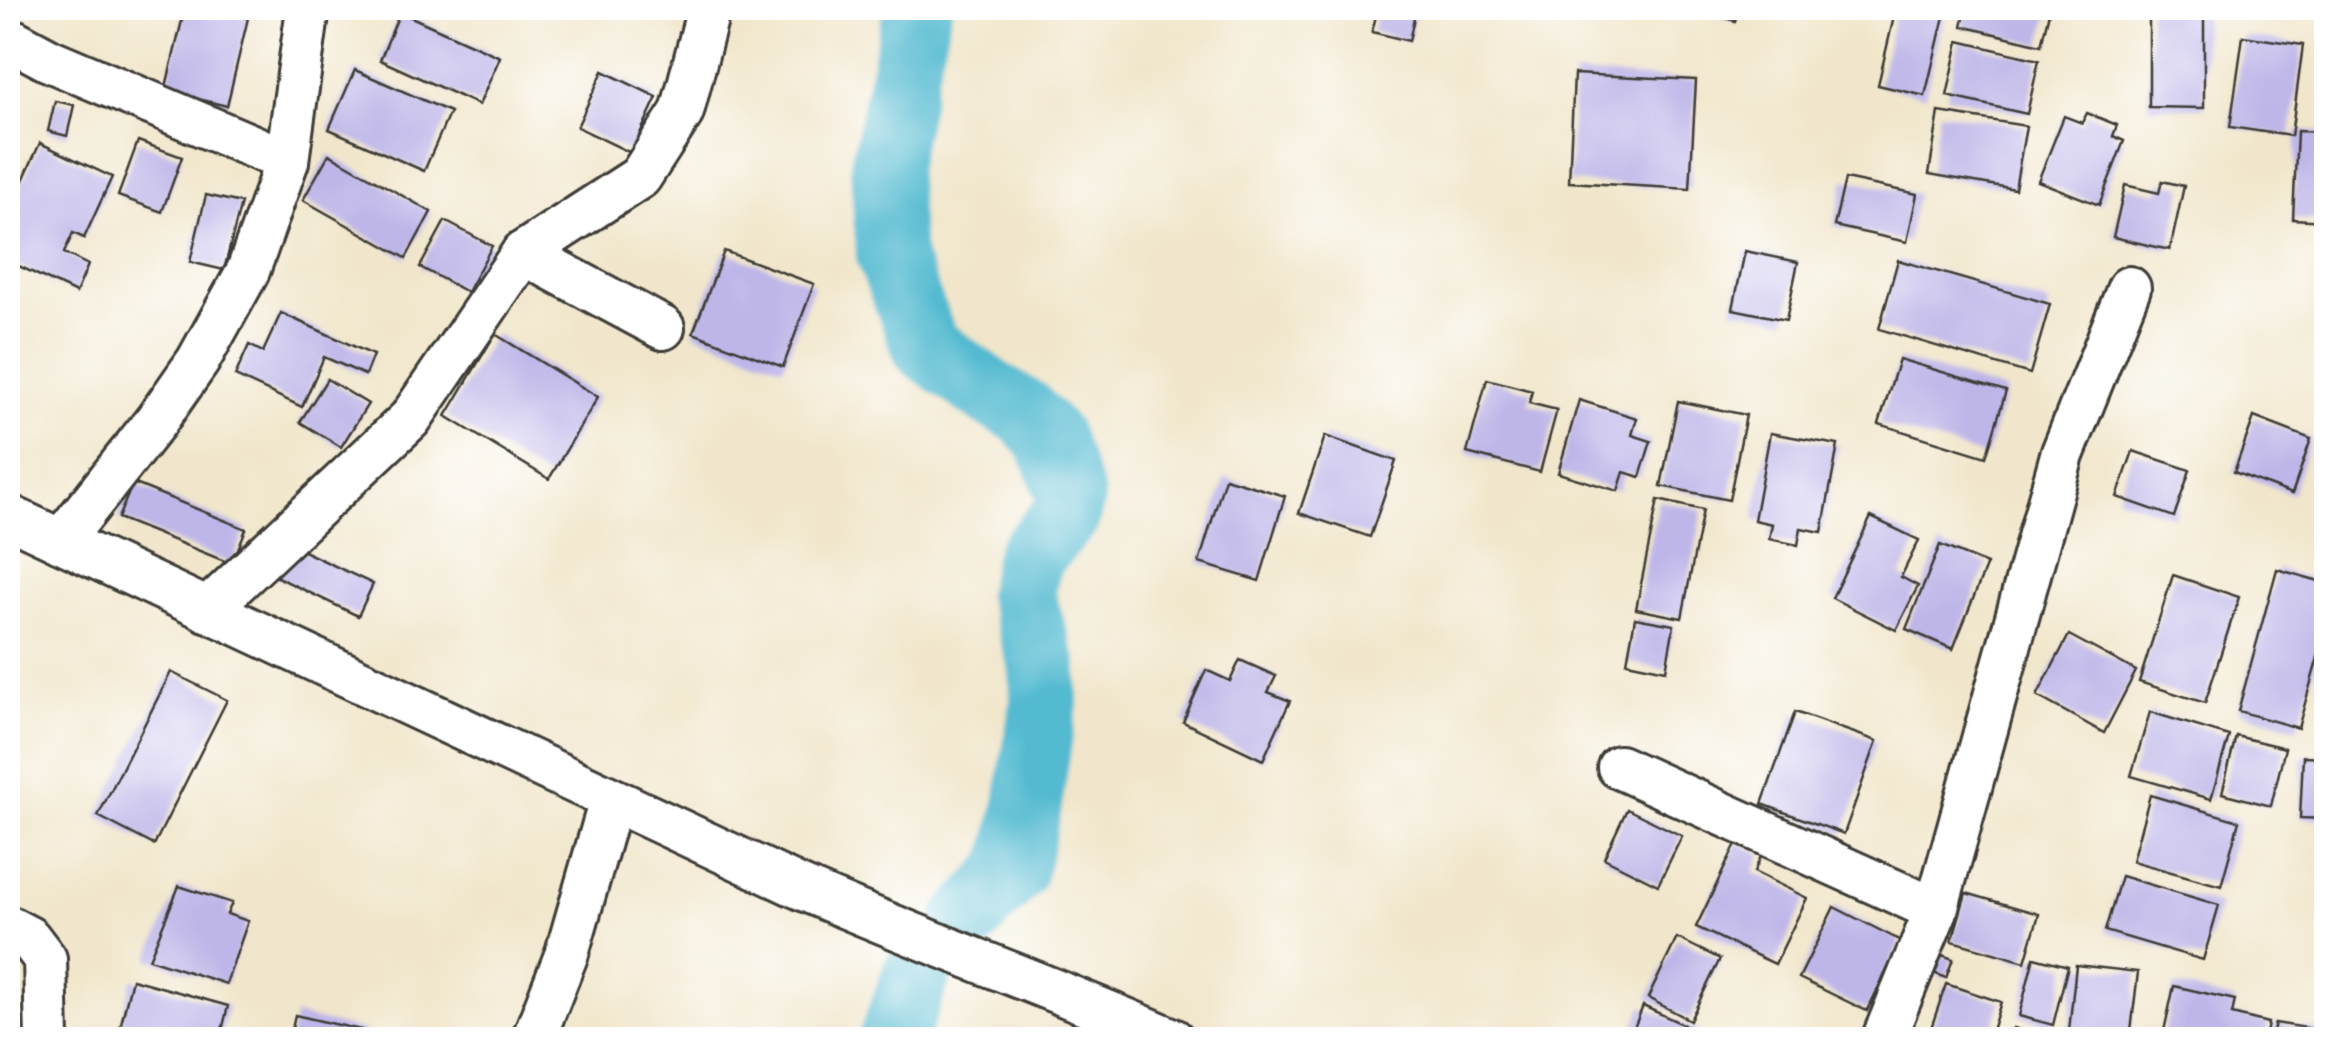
<svg xmlns="http://www.w3.org/2000/svg" width="2334" height="1047" font-family="'Patrick Hand',sans-serif">
  <style>
    .lines { fill: none; stroke-linecap: round; stroke-linejoin: round }
    .river { stroke: #52bad0; stroke-width: 68 }
    .building { fill: #beb6e8 }
    .minor-casing { stroke: #3c3a36; stroke-width: 48 }
    .minor { stroke: #fff; stroke-width: 42 }
  </style>
  <rect width="100%" height="100%" fill="#fff"/>
  <filter id="ink" filterUnits="userSpaceOnUse"><feTurbulence type="fractalNoise" baseFrequency=".01" numOctaves="2"/><feDisplacementMap in="SourceGraphic" scale="20" xChannelSelector="R" yChannelSelector="G"/><feConvolveMatrix kernelMatrix="1 2 1 2 8 2 1 2 1" color-interpolation-filters="sRGB"/></filter>
  <filter id="wash" filterUnits="userSpaceOnUse"><feTurbulence type="fractalNoise" baseFrequency=".0048" numOctaves="4" result="noise"/><feDisplacementMap in="SourceGraphic" scale="40" xChannelSelector="R" yChannelSelector="G"/><feGaussianBlur stdDeviation="2.25" result="paint"/><feColorMatrix in="noise" values="0 0 0 0 0 0 0 0 0 0 0 0 0 0 0 0 0 1.4 0 .05"/><feComposite in="paint" operator="in"/></filter>
  <g filter="url(#wash)">
    <rect width="100%" height="100%" fill="#f1e6cb"/>
    <g class="lines">
      <g class="river">
        <path d="M 918,8 L 884,167 L 890,256 L 926,347 L 993,395 L 1024,412 L 1049,439 L 1071,497 L 1066,516 L 1029,557 L 1021,594 L 1043,667 L 1044,702 L 1027,811 L 1013,871 L 966,921"/>
        <path d="M 892,1040 L 918,971"/>
      </g>
    </g>
    <g id="blocks">
      <g class="building">
        <path d="M 185,8 L 204,8 L 248,18 L 227,106 L 165,91 Z"/>
        <path d="M 1378,8 L 1416,8 L 1409,41 L 1372,32 Z"/>
        <path d="M 1694,8 L 1739,8 L 1735,21 Z"/>
        <path d="M 1896,8 L 1946,8 L 1925,96 L 1878,85 Z"/>
        <path d="M 1966,8 L 2050,8 L 2041,45 L 1962,26 Z"/>
        <path d="M 2149,8 L 2204,8 L 2204,108 L 2149,107 Z"/>
        <path d="M 2272,8 L 2294,8 L 2288,18 Z"/>
        <path d="M 400,12 L 500,57 L 479,105 L 380,60 Z"/>
        <path d="M 2243,36 L 2303,45 L 2291,136 L 2230,127 Z"/>
        <path d="M 1959,41 L 2039,60 L 2027,114 L 1947,96 Z"/>
        <path d="M 355,70 L 450,112 L 424,171 L 329,129 Z"/>
        <path d="M 603,71 L 657,97 L 631,153 L 577,127 Z"/>
        <path d="M 1574,74 L 1696,80 L 1690,189 L 1569,182 Z"/>
        <path d="M 55,101 L 74,105 L 67,136 L 48,131 Z"/>
        <path d="M 1939,112 L 2026,126 L 2015,189 L 1929,174 Z"/>
        <path d="M 2087,113 L 2117,125 L 2113,136 L 2124,141 L 2099,205 L 2038,181 L 2064,116 L 2082,123 Z"/>
        <path d="M 2297,131 L 2326,132 L 2326,221 L 2293,219 Z"/>
        <path d="M 138,141 L 182,157 L 162,212 L 118,196 Z"/>
        <path d="M 40,143 L 112,177 L 84,238 L 73,233 L 64,253 L 88,265 L 76,293 L 8,261 L 8,213 Z"/>
        <path d="M 329,154 L 431,212 L 406,258 L 303,200 Z"/>
        <path d="M 1845,179 L 1917,194 L 1907,242 L 1834,226 Z"/>
        <path d="M 2162,181 L 2184,186 L 2170,250 L 2113,237 L 2125,185 L 2159,193 Z"/>
        <path d="M 206,195 L 241,203 L 224,270 L 190,262 Z"/>
        <path d="M 445,221 L 492,246 L 467,292 L 420,267 Z"/>
        <path d="M 724,251 L 814,284 L 783,367 L 693,333 Z"/>
        <path d="M 1745,251 L 1798,262 L 1786,320 L 1733,309 Z"/>
        <path d="M 1898,260 L 2050,304 L 2030,374 L 1879,329 Z"/>
        <path d="M 281,313 L 373,355 L 365,375 L 324,357 L 302,407 L 235,376 L 249,345 L 263,352 Z"/>
        <path d="M 495,334 L 598,397 L 549,479 L 446,416 Z"/>
        <path d="M 1899,359 L 2006,391 L 1986,457 L 1879,424 Z"/>
        <path d="M 327,379 L 368,404 L 341,447 L 300,422 Z"/>
        <path d="M 1487,379 L 1532,391 L 1529,403 L 1557,410 L 1540,472 L 1467,453 Z"/>
        <path d="M 1579,400 L 1637,418 L 1632,435 L 1651,441 L 1640,477 L 1624,472 L 1618,491 L 1558,473 Z"/>
        <path d="M 1678,401 L 1746,415 L 1729,500 L 1661,486 Z"/>
        <path d="M 2254,417 L 2311,439 L 2292,494 L 2234,472 Z"/>
        <path d="M 1770,433 L 1838,445 L 1822,532 L 1801,528 L 1798,545 L 1769,539 L 1772,524 L 1754,520 Z"/>
        <path d="M 1325,436 L 1396,461 L 1370,537 L 1299,513 Z"/>
        <path d="M 2133,451 L 2190,470 L 2174,517 L 2117,497 Z"/>
        <path d="M 1225,478 L 1285,496 L 1259,581 L 1199,563 Z"/>
        <path d="M 133,483 L 246,529 L 232,564 L 118,518 Z"/>
        <path d="M 1658,500 L 1703,510 L 1682,618 L 1636,609 Z"/>
        <path d="M 1871,517 L 1919,540 L 1901,577 L 1918,586 L 1896,630 L 1832,598 Z"/>
        <path d="M 291,545 L 373,584 L 358,616 L 275,576 Z"/>
        <path d="M 1940,545 L 1987,564 L 1953,649 L 1906,629 Z"/>
        <path d="M 2277,569 L 2326,583 L 2326,629 L 2298,728 L 2238,711 Z"/>
        <path d="M 2173,575 L 2239,597 L 2205,703 L 2139,682 Z"/>
        <path d="M 1635,618 L 1674,625 L 1666,670 L 1627,662 Z"/>
        <path d="M 2069,635 L 2136,671 L 2104,733 L 2037,696 Z"/>
        <path d="M 1240,660 L 1276,676 L 1268,692 L 1290,701 L 1263,760 L 1183,722 L 1206,670 L 1230,681 Z"/>
        <path d="M 171,672 L 227,700 L 154,845 L 98,816 Z"/>
        <path d="M 1795,712 L 1877,741 L 1844,834 L 1762,804 Z"/>
        <path d="M 2150,712 L 2229,736 L 2211,799 L 2131,776 Z"/>
        <path d="M 2236,736 L 2285,748 L 2271,806 L 2222,793 Z"/>
        <path d="M 2303,756 L 2326,757 L 2326,819 L 2300,818 Z"/>
        <path d="M 2150,795 L 2239,821 L 2221,886 L 2132,861 Z"/>
        <path d="M 1627,809 L 1682,836 L 1658,885 L 1604,858 Z"/>
        <path d="M 1737,842 L 1762,854 L 1754,872 L 1807,898 L 1775,964 L 1696,927 Z"/>
        <path d="M 2121,876 L 2219,905 L 2203,960 L 2105,931 Z"/>
        <path d="M 179,886 L 232,903 L 227,914 L 248,921 L 226,984 L 149,959 Z"/>
        <path d="M 1966,893 L 2039,914 L 2025,962 L 1952,941 Z"/>
        <path d="M 1834,907 L 1901,941 L 1867,1011 L 1799,978 Z"/>
        <path d="M 1677,938 L 1720,959 L 1690,1020 L 1648,998 Z"/>
        <path d="M 1934,952 L 1953,959 L 1946,978 L 1927,970 Z"/>
        <path d="M 2034,957 L 2068,966 L 2053,1025 L 2019,1016 Z"/>
        <path d="M 2076,965 L 2138,972 L 2130,1040 L 2068,1040 Z"/>
        <path d="M 132,979 L 228,1006 L 221,1035 L 207,1031 L 205,1040 L 117,1040 Z"/>
        <path d="M 1946,984 L 2001,1002 L 1989,1040 L 1927,1040 Z"/>
        <path d="M 2174,986 L 2235,1000 L 2232,1014 L 2268,1023 L 2265,1040 L 2162,1040 Z"/>
        <path d="M 1643,1006 L 1698,1031 L 1694,1040 L 1629,1040 Z"/>
        <path d="M 295,1015 L 365,1031 L 363,1040 L 289,1040 Z"/>
        <path d="M 2275,1023 L 2326,1031 L 2326,1040 L 2271,1040 Z"/>
        <path d="M 2013,1028 L 2042,1036 L 2041,1040 L 2010,1040 Z"/>
      </g>
    </g>
  </g>
  <g filter="url(#ink)">
    <use href="#blocks" fill-opacity="0" stroke="#3c3a36" stroke-width="2.5"/>
    <g class="lines">
      <defs>
        <g id="minor">
          <path d="M 8,38 L 49,60 L 287,161"/>
          <path d="M 523,253 L 640,177 L 682,112 L 709,8"/>
          <path d="M 8,516 L 797,886 C 921,941 1048,985 1173,1040"/>
          <path d="M 61,541 L 156,421 L 198,361 L 248,271 L 287,161 L 308,8"/>
          <path d="M 207,610 L 410,419 L 523,253 L 663,328"/>
          <path d="M 1619,767 L 1936,910"/>
          <path d="M 8,927 L 29,938 L 45,959 L 47,1040"/>
          <path d="M 533,1040 L 567,953 L 611,800"/>
          <path d="M 1883,1040 L 1936,910 L 2062,455 L 2129,288"/>
        </g>
      </defs>
      <use href="#minor" class="minor-casing"/>
      <use href="#minor" class="minor"/>
    </g>
  </g>
  <rect width="2334" height="1047" fill="none" stroke="#fff" stroke-width="40"/>
</svg>
